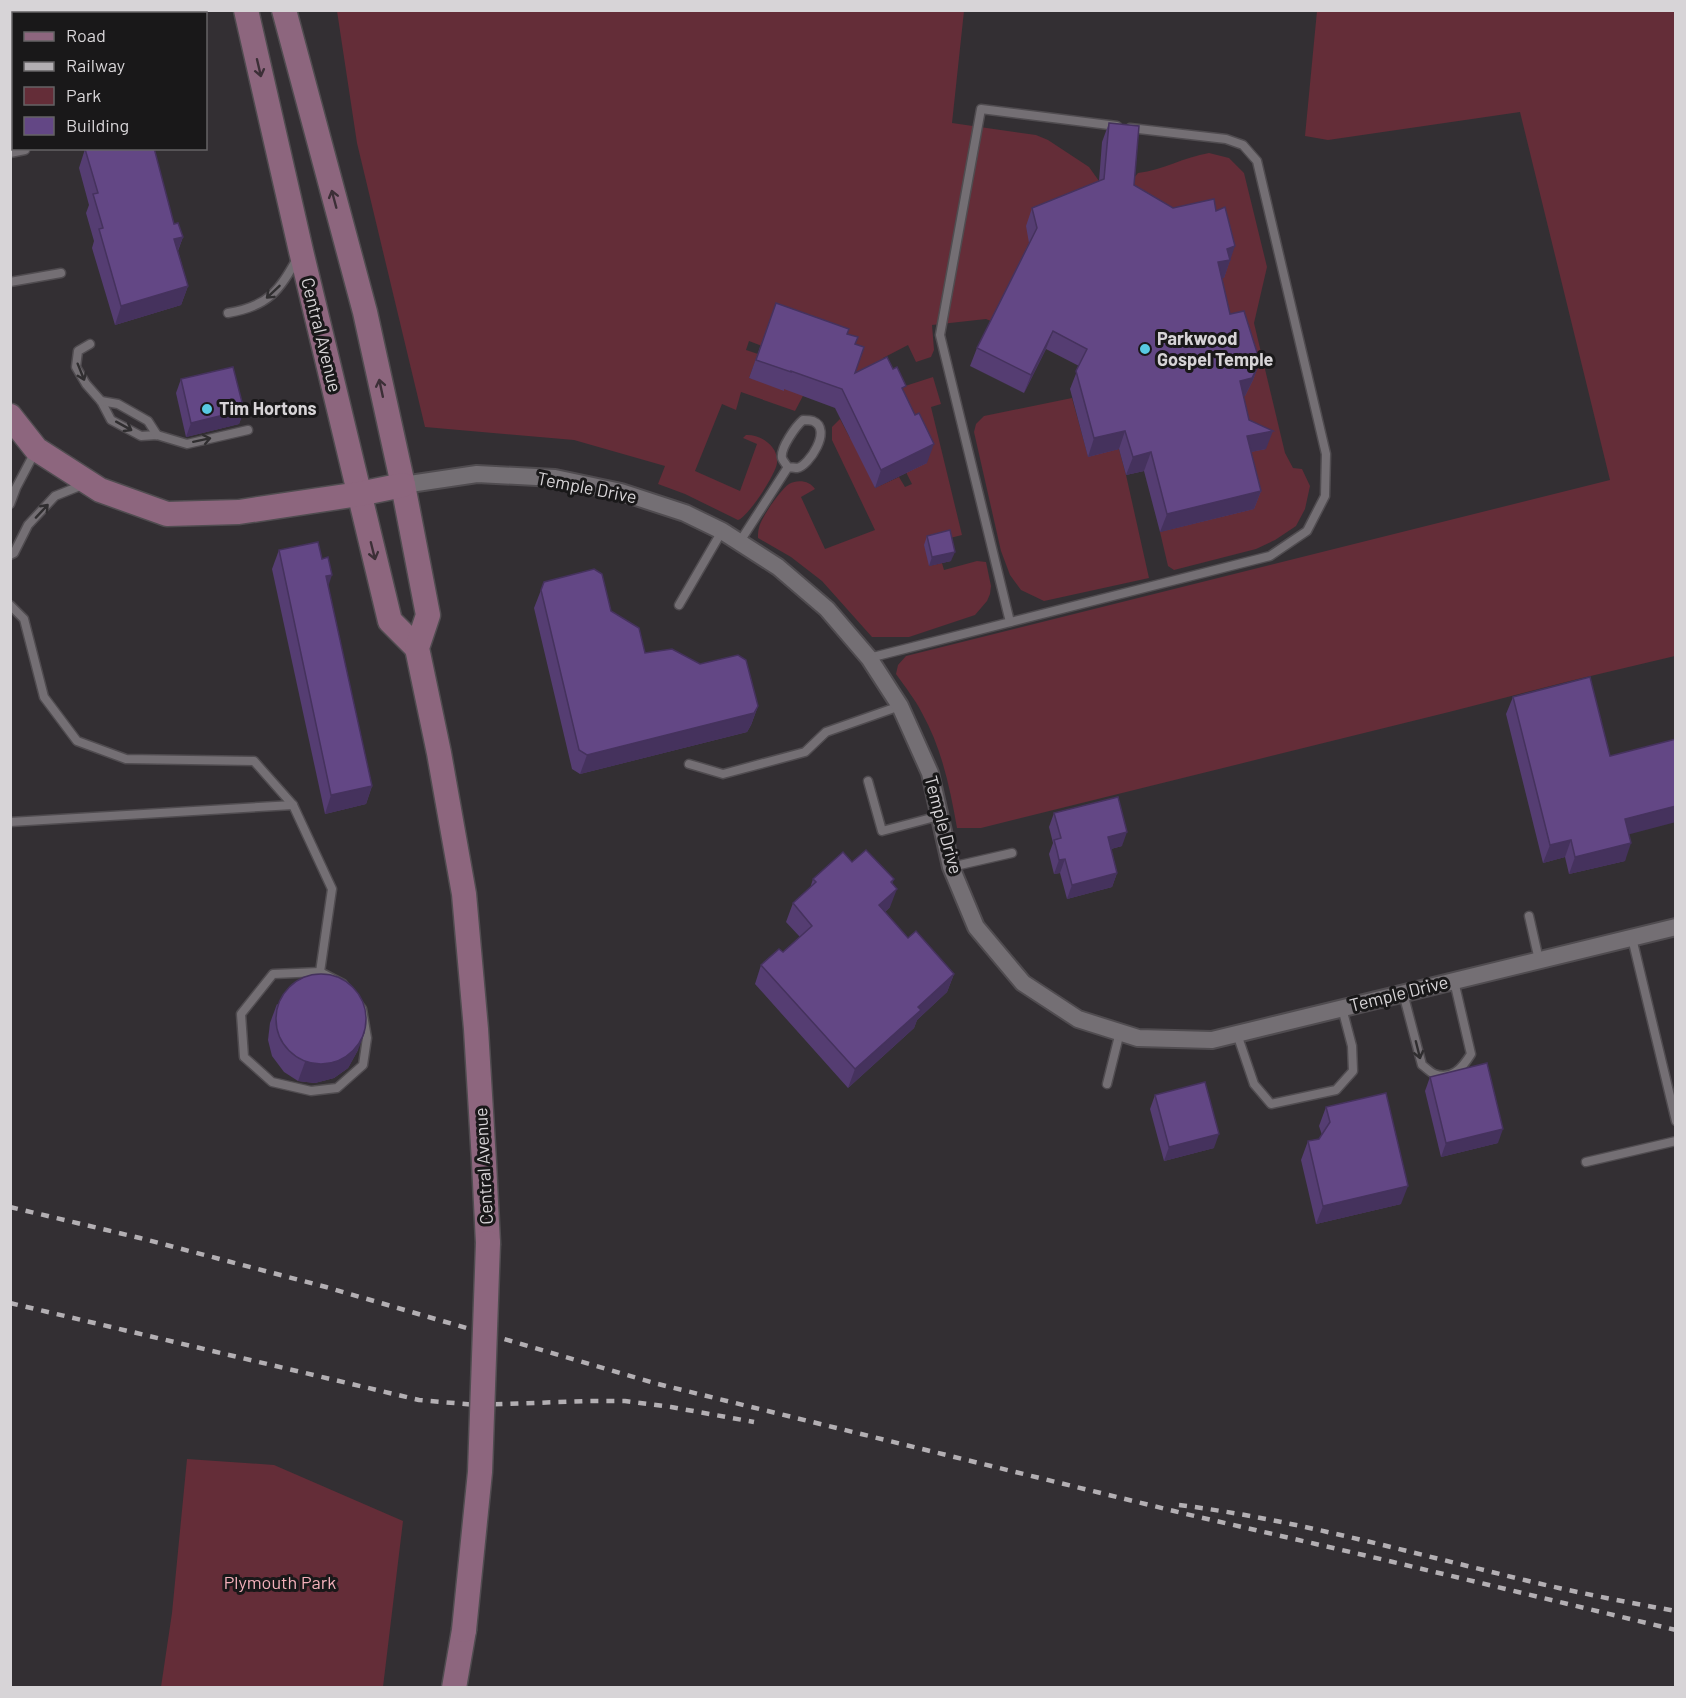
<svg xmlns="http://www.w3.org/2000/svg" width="1686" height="1698" font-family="Barlow,sans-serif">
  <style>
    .green { fill: #642d38 }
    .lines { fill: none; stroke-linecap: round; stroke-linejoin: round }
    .lane-casing { stroke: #504c50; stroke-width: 11 }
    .street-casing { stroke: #504c50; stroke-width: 20 }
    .secondary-casing { stroke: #504c50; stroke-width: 27 }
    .lane { stroke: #746f74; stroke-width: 8 }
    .street { stroke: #746f74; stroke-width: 16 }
    .secondary { stroke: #8d667e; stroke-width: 24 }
    .rail { stroke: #b3afb3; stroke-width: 4.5; stroke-dasharray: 8 8; stroke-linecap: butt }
    .secondary-bridge-casing { stroke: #504c50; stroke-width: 27; stroke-linecap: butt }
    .secondary-bridge { stroke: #8d667e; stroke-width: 24 }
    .wall { fill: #553d72 }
    .shaded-wall { fill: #45325d }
    .building { fill: #634785; stroke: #45325d; stroke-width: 1.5 }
    .oneway { stroke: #3c2f37 }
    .oneway2 { stroke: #302e30 }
    .poi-dot { fill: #58c9e3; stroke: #191819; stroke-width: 2 }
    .labels { text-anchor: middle; stroke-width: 6; stroke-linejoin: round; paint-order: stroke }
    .street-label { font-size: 18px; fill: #d7d4d7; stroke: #191819 }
    .poi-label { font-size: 18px; font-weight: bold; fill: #d7d4d7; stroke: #191819; text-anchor: start }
    .park-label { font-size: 18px; fill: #f3b0ba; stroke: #191819 }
  </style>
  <rect width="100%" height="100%" fill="#332f33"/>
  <g class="green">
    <path d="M 337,11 L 964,11 L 952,123 L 1036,135 L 1048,140 L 1089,167 L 1099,181 L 1097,197 L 1030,246 L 993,322 L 986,319 L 932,325 L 934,350 L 931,357 L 916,362 L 908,345 L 883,358 L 890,371 L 862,384 L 749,341 L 746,350 L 758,354 L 749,378 L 786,385 L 805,392 L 795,411 L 741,392 L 736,410 L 722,404 L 695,471 L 740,491 L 757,444 L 743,438 L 746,435 C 760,434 779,446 777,463 C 776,474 748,517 738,520 L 685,494 L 658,484 L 665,466 L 574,440 L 425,427 L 357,143 Z"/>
    <path d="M 1317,11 L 1675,11 L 1675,656 L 1578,679 L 1449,712 L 981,828 L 957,828 C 950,788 942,749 922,713 C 915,699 905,687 896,674 L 898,665 L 906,656 L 1610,480 L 1520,112 L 1328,140 L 1305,136 Z"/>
    <path d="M 1209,153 L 1229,158 L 1244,173 L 1267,267 L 1254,323 L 1285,453 L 1293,468 L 1302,469 L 1310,486 L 1305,509 L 1296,526 L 1275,540 L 1256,549 L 1174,570 L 1168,566 L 1160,532 L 1254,508 L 1240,454 L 1255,451 L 1178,223 L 1129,184 L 1138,173 C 1163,170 1184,157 1209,153 Z"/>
    <path d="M 933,377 L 941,404 L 931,407 L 962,535 L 946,539 L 929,566 L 942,563 L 944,570 L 977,561 L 986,562 L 991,586 L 990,594 L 987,601 L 975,615 L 909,637 L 872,637 L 822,581 L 791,557 L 758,538 C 758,536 758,530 759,528 C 760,519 781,489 789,484 C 798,479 810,481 815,489 L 801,497 L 825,549 L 875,530 L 832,440 L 832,427 L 840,419 L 850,438 L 855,436 L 875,488 L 899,477 L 905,487 L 912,484 L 906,472 L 899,388 Z"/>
    <path d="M 1072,398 L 1088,456 L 1119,449 L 1126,475 L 1149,578 L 1044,601 L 1021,590 L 1010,575 L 1001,551 L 974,432 L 976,424 L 984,416 Z"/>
    <path d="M 187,1459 L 274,1465 L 403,1521 L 383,1687 L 161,1687 L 172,1613 Z"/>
  </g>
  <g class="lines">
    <defs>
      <g id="lane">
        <path d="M 10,153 L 25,150"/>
        <path d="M 10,282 L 61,273"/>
        <path d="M 228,313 C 269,306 279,291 298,257"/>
        <path d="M 90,344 L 78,351 L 76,367 L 86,384 L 101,401 L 111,420 L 141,436 L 157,435 L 187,444 L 248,430"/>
        <path d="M 101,401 L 118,404 L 148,421 L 157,435"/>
        <path d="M 10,504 L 16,488 L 36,450"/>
        <path d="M 739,543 L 788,467 C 787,466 782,459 782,458 C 780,448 796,426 803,420 C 807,420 810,420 813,421 C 833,429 809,466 797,468 C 796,468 789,467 788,467"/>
        <path d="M 10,555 L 14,553 L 28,525 L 55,496 L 85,484"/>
        <path d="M 10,605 L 24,619 L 44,697 L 77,741 L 126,759 L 254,761 L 293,805 L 332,889 L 320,972"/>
        <path d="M 679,605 L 722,531"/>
        <path d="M 1010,622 L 940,335 L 981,109 L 1117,126"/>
        <path d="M 869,658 L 1270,556 L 1307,531 L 1325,496 L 1326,454 L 1257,161 L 1243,145 L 1226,139 L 1130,128"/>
        <path d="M 689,764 L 723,774 L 805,752 L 826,732 L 900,706"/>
        <path d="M 868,781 L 882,831 L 939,816"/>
        <path d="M 10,822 L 293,805"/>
        <path d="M 951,867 L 1012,853"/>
        <path d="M 1529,916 L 1539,960"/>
        <path d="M 1632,938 L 1676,1121"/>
        <path d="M 320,972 L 343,984 L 362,1009 L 367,1038 L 363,1065 L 337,1088 L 311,1091 L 272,1082 L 244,1057 L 241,1014 L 273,974 Z"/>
        <path d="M 1403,993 L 1422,1065 C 1425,1067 1430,1072 1434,1074 C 1452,1081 1463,1067 1471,1054 L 1454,981"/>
        <path d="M 1237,1034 L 1254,1084 L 1271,1104 L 1336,1090 L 1353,1071 L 1352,1046 L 1342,1008"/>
        <path d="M 1107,1084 L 1120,1032"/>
        <path d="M 1586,1162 L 1676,1141"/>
      </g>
      <path id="street" d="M 403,485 L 477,474 L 555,478 L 621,492 L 685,513 L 722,531 L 778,567 L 827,609 L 869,658 L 900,706 L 930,773 L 951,867 L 976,927 L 1023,983 L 1078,1019 L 1138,1038 L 1212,1040 L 1676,927"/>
      <g id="secondary">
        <path d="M 246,10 L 301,251 L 390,621 L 417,648"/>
        <path d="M 284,10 L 365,312 L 403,485 L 428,615 L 417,648 L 439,753 L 464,894 L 476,1029 L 484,1162 L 488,1243"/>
        <path d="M 10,416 L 36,449 L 100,490 L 167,514 L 239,512 L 359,494 L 403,485"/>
        <path d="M 454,1688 L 464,1630"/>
      </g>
    </defs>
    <use href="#lane" class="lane-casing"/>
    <use href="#street" class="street-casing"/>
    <use href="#secondary" class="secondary-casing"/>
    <use href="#lane" class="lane"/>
    <use href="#street" class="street"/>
    <use href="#secondary" class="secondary"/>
    <g class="rail">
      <path d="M 10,1207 L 140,1238 L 326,1287 L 658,1384 L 1186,1514 L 1385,1560 L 1676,1630"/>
      <path d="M 10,1303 L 419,1400 L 476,1405 L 588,1401 L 625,1401 L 671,1407 L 754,1422"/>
      <path d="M 1179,1505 C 1284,1518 1385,1546 1488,1571 C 1550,1587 1613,1600 1676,1611"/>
    </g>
    <defs>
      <path id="secondary-bridge" d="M 464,1630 L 480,1472 L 488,1243"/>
    </defs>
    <use href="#secondary-bridge" class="secondary-bridge-casing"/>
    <use href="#secondary-bridge" class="secondary-bridge"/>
  </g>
  <g class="wall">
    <path d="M 13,10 L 115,10 L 116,14 L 14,14 L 14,36 L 10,26 L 10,17 Z"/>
    <path d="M 1109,123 L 1134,185 L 1173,208 L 1216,211 L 1230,260 L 1224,278 L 1222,278 L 1230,314 L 1260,362 L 1253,380 L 1245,396 L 1243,396 L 1249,420 L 1266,449 L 1251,452 L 1261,491 L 1254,509 L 1160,532 L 1144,471 L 1126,475 L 1119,449 L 1088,457 L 1070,389 L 1079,366 L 1046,349 L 1024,393 L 970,366 L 977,348 L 1029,243 L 1026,226 L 1032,208 L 1099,181 L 1102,142 Z"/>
    <path d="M 85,149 L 174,224 L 183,237 L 178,251 L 188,286 L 181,305 L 115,325 L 92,248 L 94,241 L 86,213 L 89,205 L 79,168 Z"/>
    <path d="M 776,303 L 847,334 L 855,344 L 855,373 L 893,369 L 903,392 L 927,463 L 875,488 L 835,408 L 784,389 L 784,391 L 749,378 Z"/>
    <path d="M 181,379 L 244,410 L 239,424 L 186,437 L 176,393 Z"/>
    <path d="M 927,536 L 951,561 L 929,566 L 924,545 Z"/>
    <path d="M 279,550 L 328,585 L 372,786 L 366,804 L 325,814 L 272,569 Z"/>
    <path d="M 541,590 L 611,611 L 645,653 L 758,706 L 751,725 L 747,732 L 580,774 L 572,769 L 534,608 Z"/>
    <path d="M 1513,697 L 1629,834 L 1625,861 L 1569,874 L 1565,857 L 1543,863 L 1506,714 Z"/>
    <path d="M 1054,813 L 1122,846 L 1111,849 L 1117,873 L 1112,887 L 1067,899 L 1060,873 L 1054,874 L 1049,854 L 1053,843 L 1049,827 Z"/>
    <path d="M 879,864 L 894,879 L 892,883 L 890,907 L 885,912 L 908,938 L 954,974 L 947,992 L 917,1020 L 914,1028 L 848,1088 L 755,984 L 761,965 L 783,952 L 800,937 L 786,922 L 793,903 L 810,888 L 813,879 Z"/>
    <path d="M 277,1004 L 358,1050 L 348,1068 L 334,1078 L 315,1083 L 298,1081 L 284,1072 L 272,1056 L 268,1040 L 270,1023 Z"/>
    <path d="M 1430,1077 L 1498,1143 L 1441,1157 L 1425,1091 Z"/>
    <path d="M 1155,1095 L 1214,1148 L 1164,1161 L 1150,1109 Z"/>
    <path d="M 1326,1107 L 1401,1204 L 1316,1224 L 1301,1160 L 1308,1141 L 1319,1139 L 1322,1135 L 1319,1126 Z"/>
  </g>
  <g class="shaded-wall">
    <path d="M 183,237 L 176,255 L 174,239 Z"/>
    <path d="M 1235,246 L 1224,278 L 1211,280 L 1218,262 L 1227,249 Z"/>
    <path d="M 188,286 L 181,305 L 115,325 L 121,306 Z"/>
    <path d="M 1053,331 L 1046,349 L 1024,393 L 1031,375 Z"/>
    <path d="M 1260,362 L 1253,380 L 1245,396 L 1233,399 L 1240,381 Z"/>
    <path d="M 244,410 L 239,424 L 186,437 L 191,423 Z"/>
    <path d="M 1125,431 L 1119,449 L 1088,457 L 1094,438 Z"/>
    <path d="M 1273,431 L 1266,449 L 1240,454 L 1247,436 Z"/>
    <path d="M 934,444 L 927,463 L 875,488 L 881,470 Z"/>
    <path d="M 1151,452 L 1144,471 L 1126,475 L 1133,457 Z"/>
    <path d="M 1261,491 L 1254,509 L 1160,532 L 1167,514 Z"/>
    <path d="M 955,552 L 951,561 L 929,566 L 932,557 Z"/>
    <path d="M 332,575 L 326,593 L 326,576 Z"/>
    <path d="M 758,706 L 751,725 L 747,732 L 580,774 L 587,755 Z"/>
    <path d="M 372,786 L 366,804 L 325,814 L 331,795 Z"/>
    <path d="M 1676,806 L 1676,822 L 1619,837 L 1625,819 Z"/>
    <path d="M 1127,832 L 1122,846 L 1103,851 L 1108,837 Z"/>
    <path d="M 1571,840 L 1565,857 L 1543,863 L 1550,845 Z"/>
    <path d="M 1631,843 L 1625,861 L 1569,874 L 1575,857 Z"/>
    <path d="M 1065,859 L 1060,873 L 1054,874 L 1059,860 Z"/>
    <path d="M 1117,873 L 1112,887 L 1067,899 L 1072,885 Z"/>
    <path d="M 894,879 L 887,897 L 897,889 L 890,907 L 872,923 L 879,905 L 891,882 Z"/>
    <path d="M 954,974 L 947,992 L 917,1020 L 914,1028 L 848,1088 L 855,1069 L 918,1007 Z"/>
    <path d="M 365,1032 L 358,1050 L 348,1068 L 334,1078 L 315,1083 L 298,1081 L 305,1062 Z"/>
    <path d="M 1503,1129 L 1498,1143 L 1441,1157 L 1446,1143 Z"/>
    <path d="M 1219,1134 L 1214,1148 L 1164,1161 L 1169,1147 Z"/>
    <path d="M 1408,1186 L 1401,1204 L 1316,1224 L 1323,1206 Z"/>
  </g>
  <g class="building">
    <path d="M 18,10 L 115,10 L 116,14 L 19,14 Z"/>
    <path d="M 1109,123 L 1139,126 L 1134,185 L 1173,208 L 1214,199 L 1216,211 L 1225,207 L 1235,246 L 1227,249 L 1230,260 L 1218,262 L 1230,314 L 1244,311 L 1260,362 L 1252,378 L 1240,381 L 1249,420 L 1273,431 L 1247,436 L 1261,491 L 1167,514 L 1151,452 L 1133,457 L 1125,431 L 1094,438 L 1076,371 L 1087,349 L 1053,331 L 1031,375 L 977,348 L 1037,228 L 1032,208 L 1104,179 Z"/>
    <path d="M 87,148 L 154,148 L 174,224 L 178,223 L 183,237 L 174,239 L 188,286 L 121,306 L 99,229 L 103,228 L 93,194 L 98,193 L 85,149 Z"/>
    <path d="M 776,303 L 849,329 L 847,334 L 858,337 L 855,344 L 864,347 L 855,373 L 887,357 L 893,369 L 897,367 L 906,386 L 902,388 L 915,415 L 919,413 L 934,444 L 881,470 L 842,389 L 791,371 L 791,372 L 756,360 Z"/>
    <path d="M 233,367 L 244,410 L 191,423 L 181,379 Z"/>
    <path d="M 950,530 L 955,552 L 932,557 L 927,536 Z"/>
    <path d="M 318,542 L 322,559 L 328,557 L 332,575 L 326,576 L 372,786 L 331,795 L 279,550 Z"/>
    <path d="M 594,569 L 602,574 L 611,611 L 639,628 L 645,653 L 672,649 L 700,664 L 738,655 L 746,660 L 758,706 L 754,713 L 587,755 L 579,750 L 541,590 L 544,582 Z"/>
    <path d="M 1590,677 L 1610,756 L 1676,739 L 1676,806 L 1625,819 L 1631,843 L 1575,857 L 1571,840 L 1550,845 L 1513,697 Z"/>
    <path d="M 1118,797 L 1127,832 L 1108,837 L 1117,873 L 1072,885 L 1065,859 L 1059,860 L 1057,851 L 1054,840 L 1061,838 L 1054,813 Z"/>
    <path d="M 866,850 L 894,879 L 891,882 L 897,889 L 879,905 L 908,938 L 916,931 L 954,974 L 918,1007 L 921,1010 L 855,1069 L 761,965 L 779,949 L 783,952 L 812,926 L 793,903 L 816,882 L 813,879 L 843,852 L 852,862 Z"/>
    <circle cx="321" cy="1019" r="45"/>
    <path d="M 1487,1063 L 1503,1129 L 1446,1143 L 1430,1077 Z"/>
    <path d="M 1205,1082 L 1219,1134 L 1169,1147 L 1155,1095 Z"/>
    <path d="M 1386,1093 L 1408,1186 L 1323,1206 L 1308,1141 L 1319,1139 L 1330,1122 L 1326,1107 Z"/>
  </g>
  <defs><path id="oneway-shaft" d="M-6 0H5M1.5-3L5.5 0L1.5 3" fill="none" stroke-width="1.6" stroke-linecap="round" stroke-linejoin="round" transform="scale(1.5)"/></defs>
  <g class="oneway">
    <use href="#oneway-shaft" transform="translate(259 68) rotate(77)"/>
    <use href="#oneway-shaft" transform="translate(334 199) rotate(-105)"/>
    <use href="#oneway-shaft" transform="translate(381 388) rotate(-102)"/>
    <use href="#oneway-shaft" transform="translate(373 551) rotate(76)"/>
  </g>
  <g class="oneway2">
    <use href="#oneway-shaft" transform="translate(273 292) rotate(137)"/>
    <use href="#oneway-shaft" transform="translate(81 372) rotate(68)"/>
    <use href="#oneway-shaft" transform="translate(124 426) rotate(29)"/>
    <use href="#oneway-shaft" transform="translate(202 440) rotate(-12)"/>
    <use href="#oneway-shaft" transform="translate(42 511) rotate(-47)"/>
    <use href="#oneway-shaft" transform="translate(1418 1050) rotate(76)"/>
  </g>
  <g class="poi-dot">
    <circle cx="1145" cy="349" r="6"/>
    <circle cx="207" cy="409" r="6"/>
  </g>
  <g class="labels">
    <g class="street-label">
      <text transform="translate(321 335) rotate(76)" y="6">Central Avenue</text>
      <text transform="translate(587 488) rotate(11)" y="6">Temple Drive</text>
      <text transform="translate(943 825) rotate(75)" y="6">Temple Drive</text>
      <text transform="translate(1399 994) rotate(-14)" y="6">Temple Drive</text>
      <text transform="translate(484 1166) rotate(-93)" y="6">Central Avenue</text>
    </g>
    <g class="poi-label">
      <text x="1157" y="345">Parkwood<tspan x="1157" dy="21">Gospel Temple</tspan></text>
      <text x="219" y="415">Tim Hortons</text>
    </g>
    <g class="park-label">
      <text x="280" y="1589">Plymouth Park</text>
    </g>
  </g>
  <rect width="1686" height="1698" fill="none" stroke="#d7d4d7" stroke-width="24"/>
  <rect x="12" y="12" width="195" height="138" fill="#191819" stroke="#656365" stroke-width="1.5"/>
  <rect x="24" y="32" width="30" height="9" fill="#8d667e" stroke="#656365" stroke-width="1.5"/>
  <text x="66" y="42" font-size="18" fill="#d7d4d7">Road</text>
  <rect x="24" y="62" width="30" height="9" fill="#b3afb3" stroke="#656365" stroke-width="1.5"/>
  <text x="66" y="72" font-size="18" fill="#d7d4d7">Railway</text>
  <rect x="24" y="87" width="30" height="18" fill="#642d38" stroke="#656365" stroke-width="1.5"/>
  <text x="66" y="102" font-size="18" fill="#d7d4d7">Park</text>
  <rect x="24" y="117" width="30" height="18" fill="#634785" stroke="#656365" stroke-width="1.5"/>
  <text x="66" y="132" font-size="18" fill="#d7d4d7">Building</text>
</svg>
